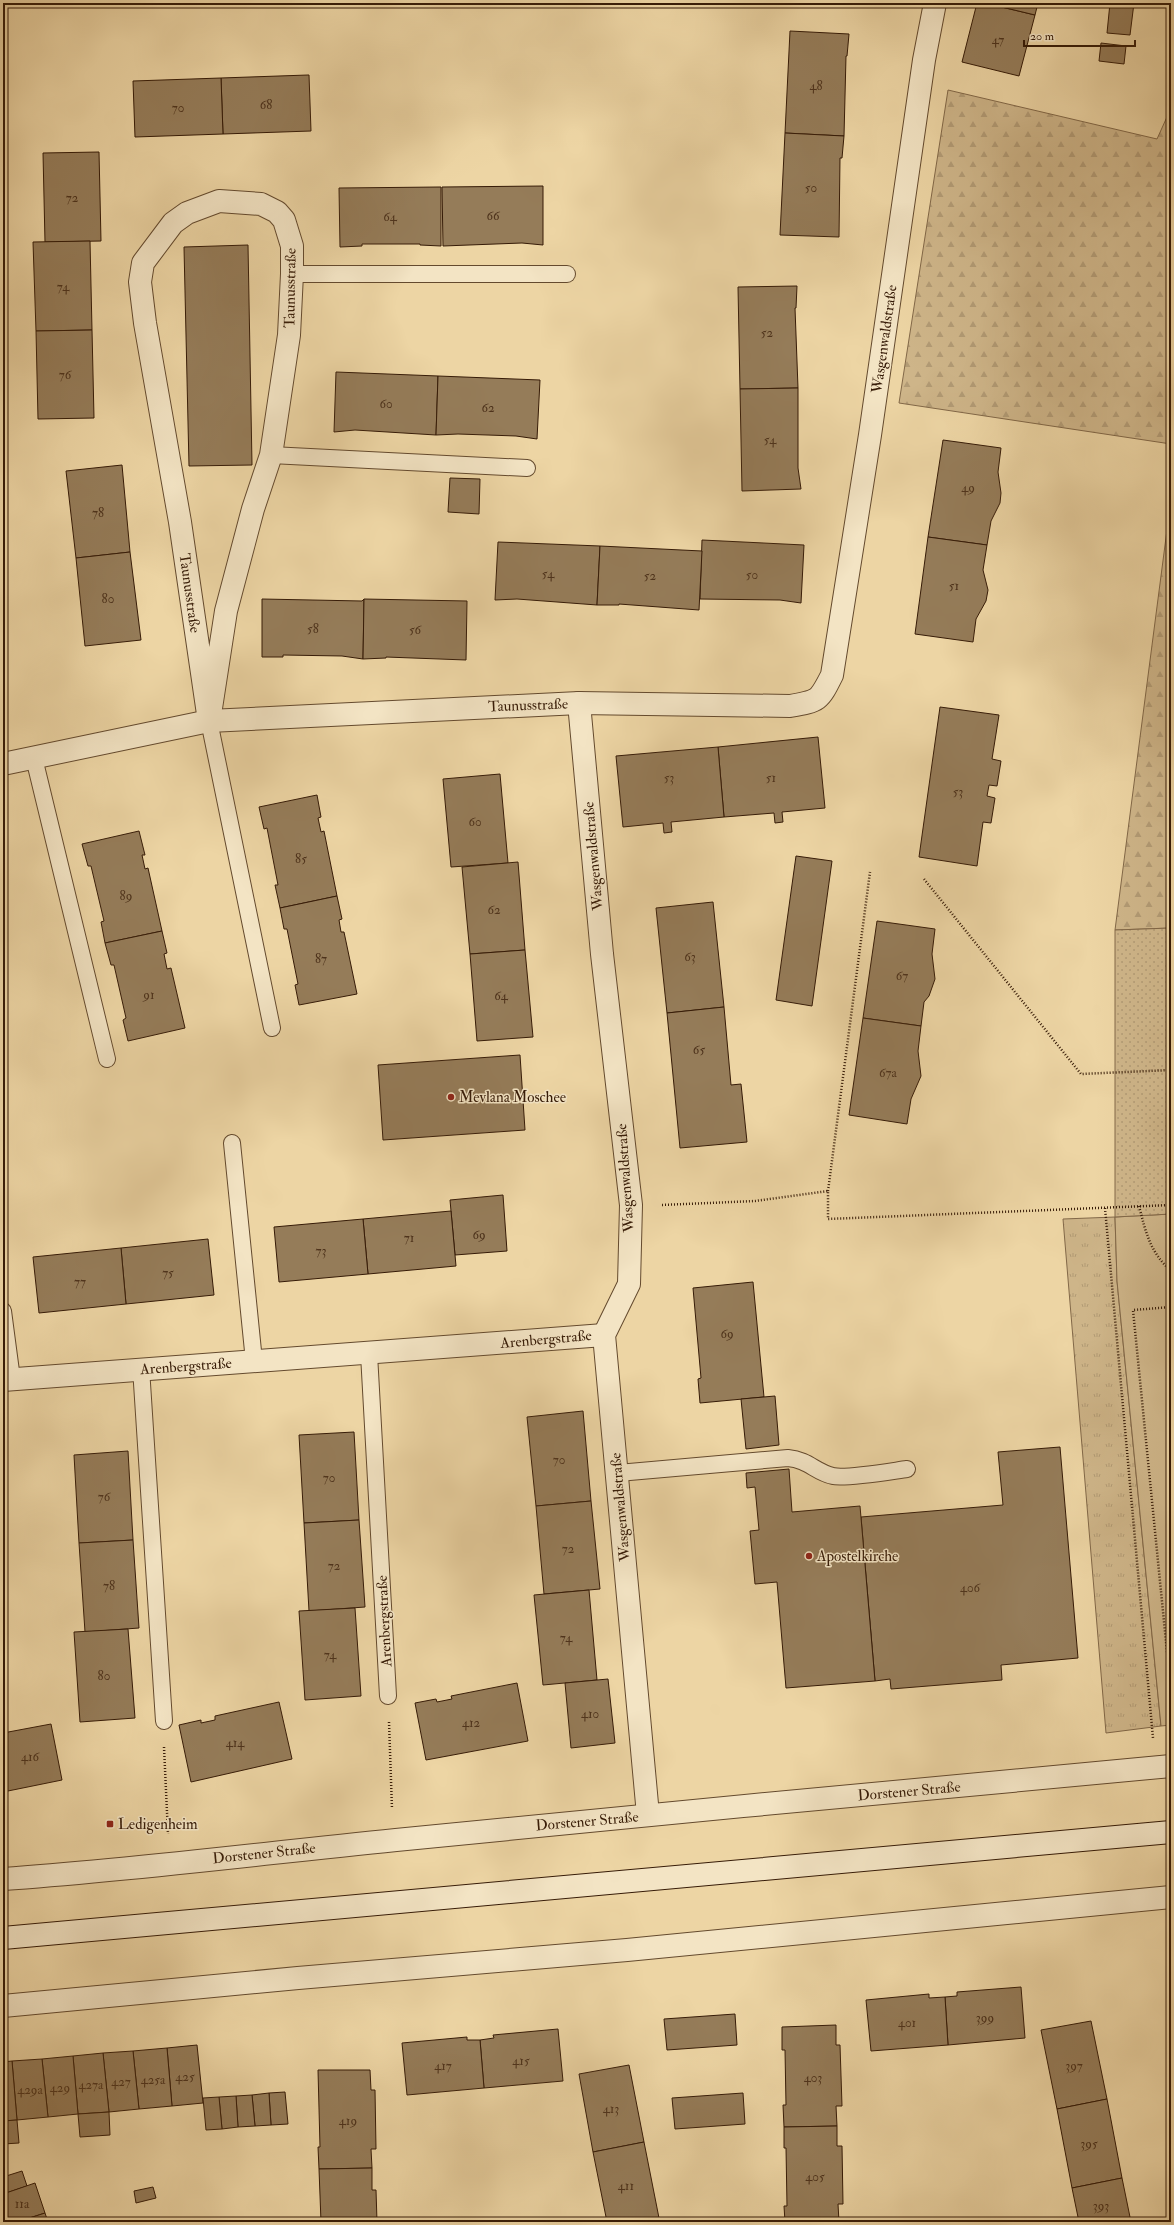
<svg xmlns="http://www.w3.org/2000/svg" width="1174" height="2225" font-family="'IM FELL Double Pica',serif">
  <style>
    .grass { fill: url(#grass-tufts); stroke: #826848 }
    .forest { fill: url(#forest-firs); stroke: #826848 }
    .park { fill: #ceb589; stroke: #826848 }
    .garden { fill: url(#garden-dots); stroke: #826848 }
    .building { fill: #957c59; stroke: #361b07 }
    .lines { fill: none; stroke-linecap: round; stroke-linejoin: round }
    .lane-casing { stroke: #644a2e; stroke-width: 18 }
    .street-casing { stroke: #644a2e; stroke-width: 24 }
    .secondary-casing { stroke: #361b07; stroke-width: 24 }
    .path { stroke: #361b07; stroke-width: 2.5; stroke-dasharray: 1 2; stroke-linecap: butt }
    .lane { stroke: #f3e4c4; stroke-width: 16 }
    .street { stroke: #f3e4c4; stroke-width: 22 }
    .secondary { stroke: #f3e4c4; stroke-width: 22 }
    .poi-dot { fill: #8f2418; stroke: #f3e4c4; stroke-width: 1.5 }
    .labels { text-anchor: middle; stroke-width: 3; stroke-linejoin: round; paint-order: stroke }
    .number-label { font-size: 13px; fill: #4e331c }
    .street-label { font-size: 15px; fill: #361b07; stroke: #f3e4c4 }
    .poi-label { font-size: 15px; fill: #361b07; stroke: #f3e4c4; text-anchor: start }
  </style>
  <defs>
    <pattern id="grass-tufts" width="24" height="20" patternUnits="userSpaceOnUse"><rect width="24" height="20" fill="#ceb589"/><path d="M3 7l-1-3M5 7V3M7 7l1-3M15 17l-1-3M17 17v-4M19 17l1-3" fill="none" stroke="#b29b75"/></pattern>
    <pattern id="forest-firs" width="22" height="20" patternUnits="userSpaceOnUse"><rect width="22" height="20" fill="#ceb589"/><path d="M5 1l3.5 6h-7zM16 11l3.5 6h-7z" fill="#b29b75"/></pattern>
    <pattern id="garden-dots" width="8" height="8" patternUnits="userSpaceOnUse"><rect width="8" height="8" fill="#ceb589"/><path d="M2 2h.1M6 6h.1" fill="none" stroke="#b29b75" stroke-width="1.8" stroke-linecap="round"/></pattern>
  </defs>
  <rect width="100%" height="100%" fill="#edd5a4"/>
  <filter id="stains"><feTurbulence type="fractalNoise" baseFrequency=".005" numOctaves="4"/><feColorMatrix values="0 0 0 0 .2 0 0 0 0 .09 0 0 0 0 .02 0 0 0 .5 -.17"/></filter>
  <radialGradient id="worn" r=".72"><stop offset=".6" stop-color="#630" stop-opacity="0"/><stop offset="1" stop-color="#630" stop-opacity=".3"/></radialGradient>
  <path class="grass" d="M 1115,1217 L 1117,1281 L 1161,1726 L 1106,1733 L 1063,1219 Z"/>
  <g class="forest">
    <path d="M 948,90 L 1157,139 L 1171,108 L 1171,444 L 899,403 Z"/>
    <path d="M 1171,499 L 1171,928 L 1115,930 Z"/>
  </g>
  <path class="park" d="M 1171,1214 L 1171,1725 L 1161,1726 L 1117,1281 L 1115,1217 Z"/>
  <path class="garden" d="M 1171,928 L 1171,1214 L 1115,1217 L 1115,930 Z"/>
  <g class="building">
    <path d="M 977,3 L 985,3 L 1035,15 L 1019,76 L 962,62 Z"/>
    <path d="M 985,3 L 1038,3 L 1035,15 Z"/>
    <path d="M 1110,3 L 1134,3 L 1130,35 L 1107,33 Z"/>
    <path d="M 790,31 L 849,34 L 847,56 L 846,56 L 844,136 L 785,133 Z"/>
    <path d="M 1101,43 L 1126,46 L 1124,64 L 1099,61 Z"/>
    <path d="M 308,75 L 309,75 L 311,131 L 223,134 L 221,78 Z"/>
    <path d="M 221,78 L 223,134 L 135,137 L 133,81 Z"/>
    <path d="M 785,133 L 844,136 L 842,158 L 840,158 L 839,237 L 780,235 Z"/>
    <path d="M 99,152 L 101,241 L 45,242 L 43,153 Z"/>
    <path d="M 543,186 L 543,245 L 522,243 L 443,246 L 442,187 Z"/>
    <path d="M 439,187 L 441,187 L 441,246 L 420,245 L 420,244 L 362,244 L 362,246 L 340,247 L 339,188 Z"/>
    <path d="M 90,241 L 92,330 L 36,331 L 33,242 Z"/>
    <path d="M 248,245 L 252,465 L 189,466 L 184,247 Z"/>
    <path d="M 797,286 L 796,308 L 795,308 L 798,388 L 740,389 L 738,287 Z"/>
    <path d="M 92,330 L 94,418 L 38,419 L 36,331 Z"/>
    <path d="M 336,372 L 438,376 L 436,435 L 355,430 L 334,432 Z"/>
    <path d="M 438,376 L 540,380 L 537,439 L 516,436 L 458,434 L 436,435 Z"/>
    <path d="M 798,388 L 798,468 L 801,489 L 742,491 L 740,389 Z"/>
    <path d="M 943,440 L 1001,448 L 998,472 L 1001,493 L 1000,503 L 991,521 L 987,545 L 928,537 Z"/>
    <path d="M 122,465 L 130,552 L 76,558 L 66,471 Z"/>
    <path d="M 450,478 L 480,479 L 479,514 L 448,512 Z"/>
    <path d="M 928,537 L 987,545 L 983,570 L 988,590 L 986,601 L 976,619 L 973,642 L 915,634 Z"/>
    <path d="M 702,540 L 804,545 L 801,603 L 780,600 L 700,599 Z"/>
    <path d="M 498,542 L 600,546 L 597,605 L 517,599 L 495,600 Z"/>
    <path d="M 600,546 L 702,551 L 699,610 L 619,604 L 619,605 L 597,605 Z"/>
    <path d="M 130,552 L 141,640 L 85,646 L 76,558 Z"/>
    <path d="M 262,599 L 362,601 L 364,599 L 363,659 L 342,656 L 283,655 L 283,657 L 262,657 Z"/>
    <path d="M 364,599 L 467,601 L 466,660 L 386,657 L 386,658 L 363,659 Z"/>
    <path d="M 940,707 L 999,715 L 992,759 L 1001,761 L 997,786 L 989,785 L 987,796 L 995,798 L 991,823 L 983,822 L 977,866 L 919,857 Z"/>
    <path d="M 818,737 L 825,808 L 782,812 L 783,822 L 775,823 L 774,813 L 724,817 L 718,747 Z"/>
    <path d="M 718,747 L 724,817 L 671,822 L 672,832 L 664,833 L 663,823 L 623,827 L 616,756 Z"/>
    <path d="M 500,774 L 508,863 L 451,867 L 443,779 Z"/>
    <path d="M 317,795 L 321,817 L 318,818 L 321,832 L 324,831 L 337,896 L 280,908 L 275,885 L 278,885 L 267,828 L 264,829 L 259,807 Z"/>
    <path d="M 139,831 L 145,855 L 142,855 L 145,869 L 148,868 L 162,931 L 105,943 L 101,922 L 104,921 L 91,866 L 88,866 L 82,844 Z"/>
    <path d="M 796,856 L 832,861 L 812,1006 L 776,1000 Z"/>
    <path d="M 518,862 L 525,950 L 470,954 L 462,867 Z"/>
    <path d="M 337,896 L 342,919 L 339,920 L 341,932 L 344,932 L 357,994 L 299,1005 L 295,985 L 298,984 L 287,929 L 284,929 L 280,908 Z"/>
    <path d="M 713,902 L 724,1007 L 667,1013 L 656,908 Z"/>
    <path d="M 877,921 L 935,929 L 932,954 L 935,979 L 929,996 L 924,1002 L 921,1026 L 863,1018 Z"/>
    <path d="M 162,931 L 167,953 L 164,954 L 167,969 L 171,968 L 185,1028 L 128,1041 L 123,1020 L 126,1018 L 114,965 L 111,965 L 105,943 Z"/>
    <path d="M 525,950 L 533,1037 L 477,1041 L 470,954 Z"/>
    <path d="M 724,1007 L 731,1085 L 741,1084 L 747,1142 L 680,1148 L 667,1013 Z"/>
    <path d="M 863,1018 L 921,1026 L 918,1051 L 921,1076 L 911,1099 L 907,1124 L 849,1115 Z"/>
    <path d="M 520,1055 L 525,1130 L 383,1140 L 378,1065 Z"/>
    <path d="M 503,1195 L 507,1251 L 455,1255 L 450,1200 Z"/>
    <path d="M 451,1211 L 456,1266 L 368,1274 L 363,1219 Z"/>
    <path d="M 363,1219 L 368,1274 L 279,1282 L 274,1227 Z"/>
    <path d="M 208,1239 L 214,1295 L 126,1304 L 121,1248 Z"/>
    <path d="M 121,1248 L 126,1304 L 39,1313 L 33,1257 Z"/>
    <path d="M 753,1282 L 764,1397 L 700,1403 L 698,1379 L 701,1378 L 693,1288 Z"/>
    <path d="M 775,1396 L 779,1445 L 746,1449 L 741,1399 Z"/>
    <path d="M 583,1411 L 591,1501 L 536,1506 L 527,1417 Z"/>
    <path d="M 354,1432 L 359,1520 L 304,1523 L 299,1435 Z"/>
    <path d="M 1060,1447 L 1078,1658 L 1001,1665 L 1002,1680 L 891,1689 L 890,1679 L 875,1681 L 861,1517 L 1003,1505 L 998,1452 Z"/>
    <path d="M 128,1451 L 133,1540 L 79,1543 L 74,1455 Z"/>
    <path d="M 789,1469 L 792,1512 L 860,1506 L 875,1681 L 786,1688 L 777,1582 L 755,1584 L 750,1531 L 759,1530 L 755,1487 L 747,1488 L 746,1473 Z"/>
    <path d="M 591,1501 L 600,1589 L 544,1594 L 536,1506 Z"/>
    <path d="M 359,1520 L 365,1607 L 309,1611 L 304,1523 Z"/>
    <path d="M 133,1540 L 139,1628 L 85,1632 L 79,1543 Z"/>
    <path d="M 589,1590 L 597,1680 L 543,1685 L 534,1595 Z"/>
    <path d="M 355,1608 L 361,1696 L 305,1700 L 299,1611 Z"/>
    <path d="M 128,1629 L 135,1718 L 80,1722 L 74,1632 Z"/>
    <path d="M 608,1679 L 615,1743 L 571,1748 L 565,1683 Z"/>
    <path d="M 517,1683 L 528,1741 L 426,1760 L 415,1703 L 436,1699 L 437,1702 L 452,1699 L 451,1696 Z"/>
    <path d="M 279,1702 L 292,1759 L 191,1782 L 179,1725 L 201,1720 L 201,1723 L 215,1720 L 215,1716 Z"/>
    <path d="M 51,1724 L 62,1780 L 3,1792 L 3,1733 Z"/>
    <path d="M 1021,1987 L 1025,2038 L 948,2045 L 945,1997 L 957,1996 L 957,1992 Z"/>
    <path d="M 929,1994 L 929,1998 L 945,1997 L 948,2045 L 871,2051 L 866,2000 Z"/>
    <path d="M 735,2014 L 737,2045 L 667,2050 L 664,2019 Z"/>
    <path d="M 1091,2021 L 1107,2099 L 1057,2109 L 1041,2030 Z"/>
    <path d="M 836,2025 L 836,2045 L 840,2045 L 842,2106 L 836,2106 L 837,2126 L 784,2127 L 783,2105 L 786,2105 L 785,2050 L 782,2050 L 782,2027 Z"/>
    <path d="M 558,2029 L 563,2081 L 484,2088 L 480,2040 L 494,2038 L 493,2035 Z"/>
    <path d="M 467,2037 L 467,2040 L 480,2040 L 484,2088 L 407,2095 L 402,2043 Z"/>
    <path d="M 197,2045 L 203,2103 L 172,2106 L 167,2048 Z"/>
    <path d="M 167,2048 L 172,2106 L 139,2109 L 133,2051 Z"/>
    <path d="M 133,2051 L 139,2109 L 109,2112 L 103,2053 Z"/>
    <path d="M 103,2053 L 109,2112 L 78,2114 L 73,2056 Z"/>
    <path d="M 73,2056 L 78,2114 L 48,2117 L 42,2059 Z"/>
    <path d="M 42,2059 L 48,2117 L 17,2120 L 12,2061 Z"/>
    <path d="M 12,2061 L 17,2120 L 3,2121 L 3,2062 Z"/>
    <path d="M 629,2065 L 644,2142 L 593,2152 L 579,2074 Z"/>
    <path d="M 318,2070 L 370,2070 L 371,2090 L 375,2090 L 376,2149 L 371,2149 L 372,2168 L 319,2169 L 318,2147 L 320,2147 Z"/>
    <path d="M 285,2092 L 288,2124 L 271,2125 L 269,2093 Z"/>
    <path d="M 269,2093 L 271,2125 L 255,2126 L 252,2095 Z"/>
    <path d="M 743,2093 L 745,2124 L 675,2129 L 672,2098 Z"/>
    <path d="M 252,2095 L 255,2126 L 238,2127 L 236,2096 Z"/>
    <path d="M 236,2096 L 238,2127 L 222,2129 L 219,2097 Z"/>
    <path d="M 219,2097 L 222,2129 L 206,2130 L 203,2098 Z"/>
    <path d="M 1107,2099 L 1122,2178 L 1072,2188 L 1057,2109 Z"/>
    <path d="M 109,2112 L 110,2135 L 80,2137 L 78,2114 Z"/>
    <path d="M 17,2120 L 19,2143 L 3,2144 L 3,2121 Z"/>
    <path d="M 837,2126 L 837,2146 L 842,2146 L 843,2204 L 838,2204 L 839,2222 L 785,2222 L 784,2206 L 787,2206 L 786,2148 L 784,2148 L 784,2127 Z"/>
    <path d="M 644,2142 L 659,2218 L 636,2222 L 607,2222 L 593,2152 Z"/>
    <path d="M 372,2168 L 372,2190 L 376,2190 L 377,2222 L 321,2222 L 319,2169 Z"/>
    <path d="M 22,2171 L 27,2186 L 3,2194 L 3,2177 Z"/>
    <path d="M 1122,2178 L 1131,2222 L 1079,2222 L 1072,2188 Z"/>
    <path d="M 35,2183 L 45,2213 L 17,2222 L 3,2222 L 3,2194 Z"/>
    <path d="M 153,2187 L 156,2198 L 136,2203 L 134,2191 Z"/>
    <path d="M 45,2213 L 48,2222 L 17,2222 Z"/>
    <path d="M 659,2218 L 659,2222 L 636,2222 Z"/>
  </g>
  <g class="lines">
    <defs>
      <g id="lane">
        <path d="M 292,274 L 567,274"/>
        <path d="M 271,455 L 527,468"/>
        <path d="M 209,721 L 272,1028"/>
        <path d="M 34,758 L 107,1059"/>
        <path d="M 232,1143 L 254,1361"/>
        <path d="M 3,1311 L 12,1379"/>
        <path d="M 369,1354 L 388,1696"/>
        <path d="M 141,1368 L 164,1721"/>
        <path d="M 618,1473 L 788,1458 C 809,1460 815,1472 833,1476 C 845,1479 892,1471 907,1469"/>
      </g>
      <g id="street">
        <path d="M 219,201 L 261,204 L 277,212 L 284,220 L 292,246 L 292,274 L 289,335 L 271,455 L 253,509 L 226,611 L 209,721 L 180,522 L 145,323 L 140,282 L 143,263 L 173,223 L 187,213 Z"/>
        <path d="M 579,703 L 602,954 L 631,1205 L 629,1284 L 604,1335 L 648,1815"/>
        <path d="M 3,764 L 209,721 L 579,703 L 790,706 C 819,701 819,701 832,675 L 870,435 L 924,60 L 935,3"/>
        <path d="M 3,1380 L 604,1335"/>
        <path d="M 3,1879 C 134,1870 265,1853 396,1840 C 654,1814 913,1790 1171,1766"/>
        <path d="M 3,2006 L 298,1978 L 627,1950 L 1171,1897"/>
      </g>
      <path id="secondary" d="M 3,1938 L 1171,1832"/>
    </defs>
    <use href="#lane" class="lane-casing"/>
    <use href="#street" class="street-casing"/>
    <use href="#secondary" class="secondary-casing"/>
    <g class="path">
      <path d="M 924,879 L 1081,1074 L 1171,1070"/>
      <path d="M 828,1191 L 870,872"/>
      <path d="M 662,1205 L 755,1201 L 828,1191 L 828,1219 L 1171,1205"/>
      <path d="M 1139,1206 C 1146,1233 1150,1252 1171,1271"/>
      <path d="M 1105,1208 L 1153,1738"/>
      <path d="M 1171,1307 L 1133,1310 L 1171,1692"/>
      <path d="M 389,1722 L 392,1809"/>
      <path d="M 164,1747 L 168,1834"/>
    </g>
    <use href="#lane" class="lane"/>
    <use href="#street" class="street"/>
    <use href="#secondary" class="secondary"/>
  </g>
  <g class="poi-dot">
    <circle cx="451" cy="1097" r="4"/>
    <circle cx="809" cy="1556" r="4"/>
    <rect x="106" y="1820" width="8" height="8" rx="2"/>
  </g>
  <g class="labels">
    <g class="number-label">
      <text x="998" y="44">47</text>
      <text x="816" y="90">48</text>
      <text x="266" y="109">68</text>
      <text x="178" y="112">70</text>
      <text x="811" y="192">50</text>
      <text x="72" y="202">72</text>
      <text x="493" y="220">66</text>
      <text x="390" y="221">64</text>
      <text x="63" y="291">74</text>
      <text x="767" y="337">52</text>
      <text x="65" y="379">76</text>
      <text x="386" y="408">60</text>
      <text x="488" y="412">62</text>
      <text x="770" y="444">54</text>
      <text x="968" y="492">49</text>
      <text x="98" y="517">78</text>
      <text x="548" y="578">54</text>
      <text x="752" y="579">50</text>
      <text x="650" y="580">52</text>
      <text x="954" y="590">51</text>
      <text x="108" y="603">80</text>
      <text x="313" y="633">58</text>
      <text x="415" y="634">56</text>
      <text x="669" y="782">53</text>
      <text x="771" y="782">51</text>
      <text x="958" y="796">53</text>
      <text x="475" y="826">60</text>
      <text x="301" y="863">85</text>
      <text x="126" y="900">89</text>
      <text x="494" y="914">62</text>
      <text x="690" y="961">63</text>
      <text x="321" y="963">87</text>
      <text x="902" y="980">67</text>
      <text x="149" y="999">91</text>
      <text x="501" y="1000">64</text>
      <text x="699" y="1054">65</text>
      <text x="888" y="1077">67a</text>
      <text x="479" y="1239">69</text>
      <text x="409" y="1242">71</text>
      <text x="321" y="1255">73</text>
      <text x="168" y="1277">75</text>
      <text x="80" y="1286">77</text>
      <text x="727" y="1338">69</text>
      <text x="559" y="1464">70</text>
      <text x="329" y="1482">70</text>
      <text x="104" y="1501">76</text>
      <text x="568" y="1553">72</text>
      <text x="334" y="1570">72</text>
      <text x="109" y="1590">78</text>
      <text x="970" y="1592">406</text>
      <text x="566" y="1642">74</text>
      <text x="330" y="1659">74</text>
      <text x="104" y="1680">80</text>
      <text x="590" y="1718">410</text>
      <text x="471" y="1727">412</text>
      <text x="235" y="1747">414</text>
      <text x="30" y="1761">416</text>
      <text x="985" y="2022">399</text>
      <text x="907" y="2027">401</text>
      <text x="521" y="2065">415</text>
      <text x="443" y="2070">417</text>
      <text x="1074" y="2070">397</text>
      <text x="185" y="2081">425</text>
      <text x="813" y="2082">403</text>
      <text x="153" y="2084">425a</text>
      <text x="121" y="2086">427</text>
      <text x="91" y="2089">427a</text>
      <text x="60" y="2092">429</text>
      <text x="30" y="2094">429a</text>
      <text x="611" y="2113">413</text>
      <text x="348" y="2125">419</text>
      <text x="1089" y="2148">395</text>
      <text x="815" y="2181">405</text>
      <text x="626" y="2190">411</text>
      <text x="22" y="2208">11a</text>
      <text x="1101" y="2210">393</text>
    </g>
    <g class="street-label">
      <text transform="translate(290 288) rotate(-89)" y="5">Taunusstraße</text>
      <text transform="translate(884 339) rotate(-82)" y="5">Wasgenwaldstraße</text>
      <text transform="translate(190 593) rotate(82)" y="5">Taunusstraße</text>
      <text transform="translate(528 705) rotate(-2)" y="5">Taunusstraße</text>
      <text transform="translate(593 856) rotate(-95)" y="5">Wasgenwaldstraße</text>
      <text transform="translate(625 1178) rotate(-94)" y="5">Wasgenwaldstraße</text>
      <text transform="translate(546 1339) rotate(-5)" y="5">Arenbergstraße</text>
      <text transform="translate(186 1366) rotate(-4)" y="5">Arenbergstraße</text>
      <text transform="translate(620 1507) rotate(-95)" y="5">Wasgenwaldstraße</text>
      <text transform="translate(384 1621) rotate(-93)" y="5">Arenbergstraße</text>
      <text transform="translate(909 1791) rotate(-5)" y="5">Dorstener Straße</text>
      <text transform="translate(587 1821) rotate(-5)" y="5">Dorstener Straße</text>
      <text transform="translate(264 1853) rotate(-6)" y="5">Dorstener Straße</text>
    </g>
    <g class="poi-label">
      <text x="459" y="1102">Mevlana Moschee</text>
      <text x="817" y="1561">Apostelkirche</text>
      <text x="118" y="1829">Ledigenheim</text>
    </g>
  </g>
  <rect width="1174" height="2225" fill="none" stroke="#edd5a4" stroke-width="16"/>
  <rect x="4" y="4" width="1166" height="2217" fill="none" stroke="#361b07" stroke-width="2"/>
  <rect x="8" y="8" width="1158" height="2209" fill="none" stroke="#361b07"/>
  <path d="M1024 40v6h111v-6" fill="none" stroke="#361b07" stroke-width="2"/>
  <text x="1030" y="40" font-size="12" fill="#361b07" stroke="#f3e4c4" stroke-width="3" paint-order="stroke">20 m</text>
  <rect width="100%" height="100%" filter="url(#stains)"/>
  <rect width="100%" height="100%" fill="url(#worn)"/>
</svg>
